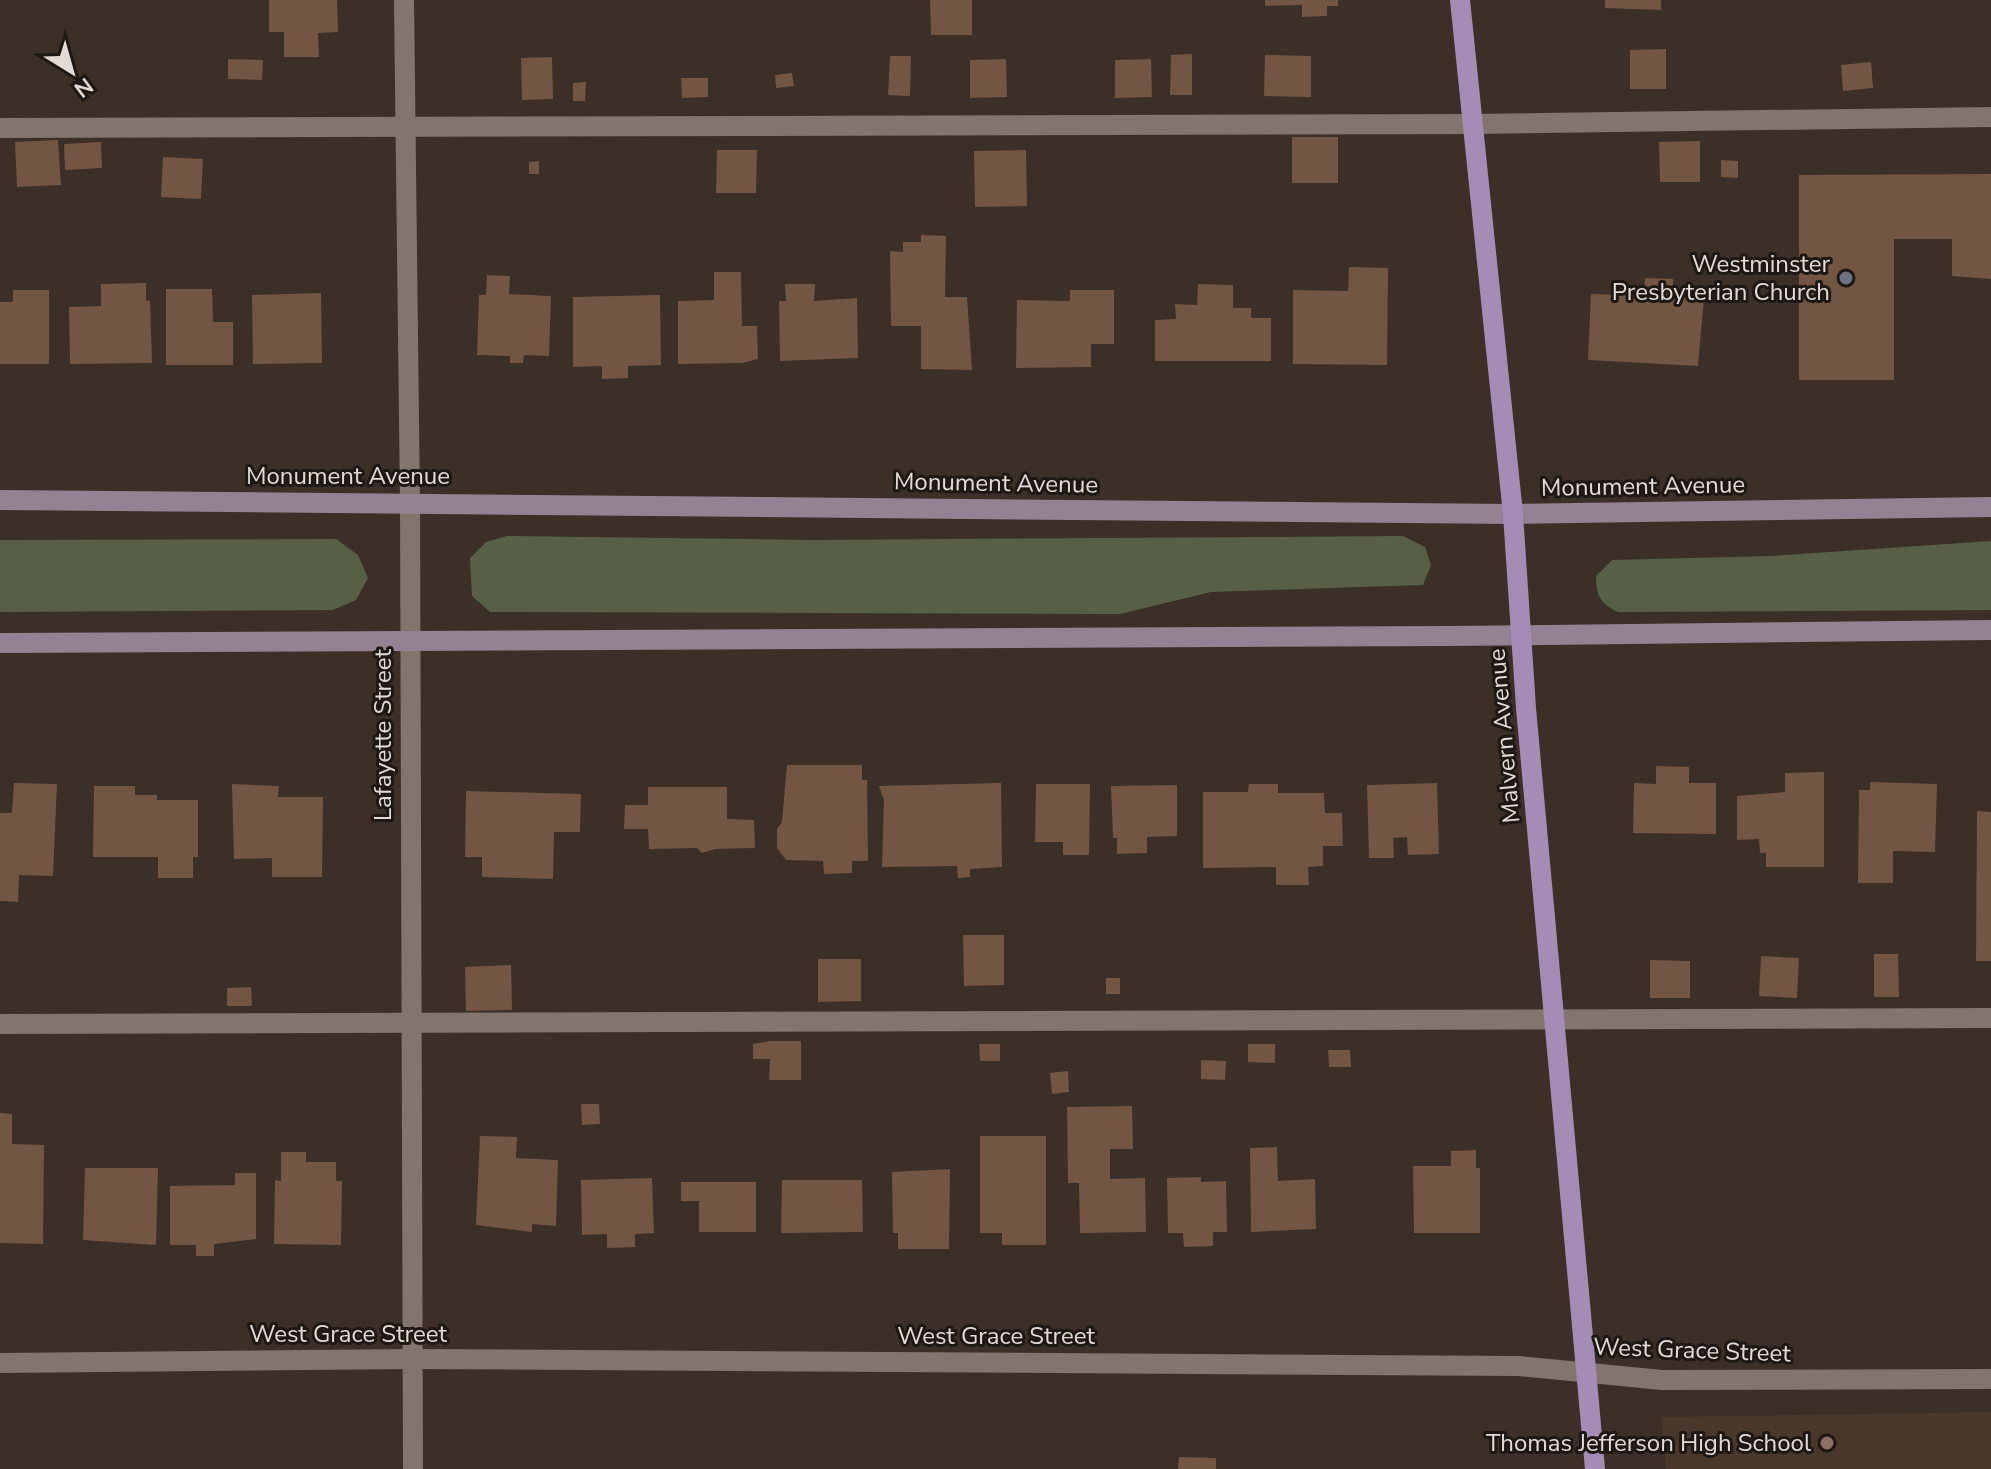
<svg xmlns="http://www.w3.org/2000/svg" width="1991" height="1469" font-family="'Nunito Sans',sans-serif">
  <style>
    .built { fill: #49372c }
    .green { fill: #576047 }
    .building { fill: #735543 }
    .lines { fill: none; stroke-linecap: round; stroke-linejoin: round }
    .lane { stroke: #83756d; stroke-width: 20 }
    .street { stroke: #83756d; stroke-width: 20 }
    .secondary { stroke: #948192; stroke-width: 20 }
    .primary { stroke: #a48cb6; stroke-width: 20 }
    .worship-dot { fill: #6b7280; stroke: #1e1815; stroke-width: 3 }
    .education-dot { fill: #8d6e63; stroke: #1e1815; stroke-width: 3 }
    .labels { text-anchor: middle; stroke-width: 6; stroke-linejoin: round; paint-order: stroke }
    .poi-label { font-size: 24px; fill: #e3dad6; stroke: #1e1815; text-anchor: end }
    .street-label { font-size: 24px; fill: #e3dad6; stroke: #1e1815 }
  </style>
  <rect width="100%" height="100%" fill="#3b2f28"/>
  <path class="built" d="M 1991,1412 L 1991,1469 L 1666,1469 L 1661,1417 Z"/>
  <g class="green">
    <path d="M 507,536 L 812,540 L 1403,536 L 1425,547 L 1431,565 L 1423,585 L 1211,592 L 1120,614 L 490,612 L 472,596 L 470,558 L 486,542 Z"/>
    <path d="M 336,539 L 358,555 L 368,578 L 356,600 L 333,610 L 0,612 L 0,540 Z"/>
    <path d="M 1991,541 L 1991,610 L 1618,612 C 1600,603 1596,596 1596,576 L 1612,560 L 1771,556 Z"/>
  </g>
  <g class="building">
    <path d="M 269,0 L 337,0 L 338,32 L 318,33 L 319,57 L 284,57 L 284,32 L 269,32 Z"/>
    <path d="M 930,0 L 972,0 L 972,35 L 931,35 Z"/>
    <path d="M 1265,0 L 1338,0 L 1338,6 L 1327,6 L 1327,16 L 1302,17 L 1302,5 L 1265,6 Z"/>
    <path d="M 1605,0 L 1661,0 L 1661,10 L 1605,8 Z"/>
    <path d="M 1666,49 L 1666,89 L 1630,89 L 1630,50 Z"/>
    <path d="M 1192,54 L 1192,95 L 1170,95 L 1171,55 Z"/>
    <path d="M 1265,55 L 1311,56 L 1311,97 L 1264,96 Z"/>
    <path d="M 890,56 L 911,56 L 910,96 L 888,95 Z"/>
    <path d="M 552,57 L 553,99 L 522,100 L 521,58 Z"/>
    <path d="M 228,59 L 263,60 L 262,80 L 228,79 Z"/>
    <path d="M 1006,59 L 1007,97 L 970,98 L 970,60 Z"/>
    <path d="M 1151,59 L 1152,97 L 1115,98 L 1115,60 Z"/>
    <path d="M 1871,62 L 1873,88 L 1843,91 L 1841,65 Z"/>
    <path d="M 792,73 L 794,86 L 776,88 L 775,75 Z"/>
    <path d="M 681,78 L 708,78 L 708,97 L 682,98 Z"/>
    <path d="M 586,82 L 585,101 L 573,101 L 573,83 Z"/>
    <rect x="1292" y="137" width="46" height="46"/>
    <path d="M 58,140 L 61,185 L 17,187 L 15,142 Z"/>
    <path d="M 1700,141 L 1700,182 L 1660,182 L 1659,142 Z"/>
    <path d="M 101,142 L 102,168 L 65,170 L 64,144 Z"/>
    <path d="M 717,150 L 757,150 L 756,193 L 716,193 Z"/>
    <path d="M 1026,150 L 1027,206 L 975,207 L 974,151 Z"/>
    <path d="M 163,157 L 203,159 L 201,199 L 161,197 Z"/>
    <path d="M 1721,160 L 1738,161 L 1738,178 L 1721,177 Z"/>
    <path d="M 539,161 L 539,174 L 529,174 L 529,162 Z"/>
    <path d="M 1991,174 L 1991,279 L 1952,276 L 1952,239 L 1894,239 L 1894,380 L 1799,380 L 1799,175 Z"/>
    <path d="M 921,235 L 946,236 L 945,297 L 967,297 L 972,370 L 921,369 L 921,326 L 891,326 L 890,251 L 903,252 L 903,242 L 921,242 Z"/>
    <path d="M 1349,267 L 1388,268 L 1387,365 L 1293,364 L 1293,290 L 1348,291 Z"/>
    <path d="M 714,272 L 741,272 L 742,326 L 757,326 L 758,359 L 742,363 L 678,364 L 678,301 L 714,300 Z"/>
    <path d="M 487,275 L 510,276 L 509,294 L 551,296 L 549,356 L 524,355 L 523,363 L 510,363 L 510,356 L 477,355 L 479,295 L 486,295 Z"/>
    <path d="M 1645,278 L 1673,279 L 1673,297 L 1704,298 L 1698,366 L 1588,360 L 1591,294 L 1644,296 Z"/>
    <path d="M 146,283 L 146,301 L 150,300 L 152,363 L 70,364 L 69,307 L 101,306 L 101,284 Z"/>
    <path d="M 785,284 L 815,284 L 814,301 L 857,298 L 858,358 L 780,361 L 779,301 L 786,301 Z"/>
    <path d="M 1198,284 L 1233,285 L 1233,308 L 1251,308 L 1251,318 L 1271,318 L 1271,361 L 1155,361 L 1155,320 L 1176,319 L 1175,304 L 1197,305 Z"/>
    <path d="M 166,289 L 212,289 L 213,322 L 233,322 L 233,365 L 166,365 Z"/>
    <path d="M 13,290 L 49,290 L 49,364 L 0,364 L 0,302 L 13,302 Z"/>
    <path d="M 1070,290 L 1114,290 L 1114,344 L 1091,344 L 1091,367 L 1016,368 L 1017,300 L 1070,301 Z"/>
    <path d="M 321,293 L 322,363 L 253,364 L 252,295 Z"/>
    <path d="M 660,295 L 661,365 L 628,366 L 628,378 L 602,379 L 602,366 L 573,367 L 573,297 Z"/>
    <path d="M 787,765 L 862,765 L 862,780 L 867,780 L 868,861 L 852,861 L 852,873 L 824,874 L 823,861 L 786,860 L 777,848 L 777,829 L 782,822 Z"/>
    <path d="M 1656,766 L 1689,767 L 1689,783 L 1716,783 L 1716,834 L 1633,833 L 1634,783 L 1656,784 Z"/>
    <path d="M 1824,772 L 1824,867 L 1766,867 L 1766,853 L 1760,853 L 1759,839 L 1737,840 L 1737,796 L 1785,792 L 1785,773 Z"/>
    <path d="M 1870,782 L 1937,784 L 1935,852 L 1893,851 L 1893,883 L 1858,883 L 1859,790 L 1870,790 Z"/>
    <path d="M 14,783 L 57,784 L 53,876 L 19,875 L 18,902 L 0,901 L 0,813 L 12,813 Z"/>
    <path d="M 1001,783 L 1002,867 L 970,869 L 970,877 L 958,878 L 957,866 L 882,867 L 884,800 L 879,786 Z"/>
    <path d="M 1437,783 L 1439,854 L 1408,855 L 1407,837 L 1393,838 L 1394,858 L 1369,858 L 1367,785 Z"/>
    <path d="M 232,784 L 279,786 L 278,797 L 323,797 L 322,877 L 272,877 L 272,858 L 234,859 Z"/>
    <path d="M 1036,784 L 1090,784 L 1089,855 L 1063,855 L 1063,842 L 1035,842 Z"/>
    <path d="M 1249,784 L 1278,784 L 1278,793 L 1324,793 L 1325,813 L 1342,813 L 1343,846 L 1323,846 L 1323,866 L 1308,867 L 1309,885 L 1276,885 L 1276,867 L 1203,868 L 1203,792 L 1248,792 Z"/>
    <path d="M 1177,785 L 1177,836 L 1147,837 L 1147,853 L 1117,854 L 1117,838 L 1113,838 L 1111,786 Z"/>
    <path d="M 94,786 L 135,786 L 135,795 L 157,795 L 157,800 L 198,800 L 198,857 L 193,857 L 193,878 L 158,878 L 158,857 L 93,857 Z"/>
    <path d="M 648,787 L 727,787 L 727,819 L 754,820 L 755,848 L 715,849 L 702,853 L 697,848 L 649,849 L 648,829 L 624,829 L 625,805 L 648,805 Z"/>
    <path d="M 466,791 L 581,794 L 580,832 L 554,832 L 553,879 L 482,877 L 482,857 L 465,857 Z"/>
    <path d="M 1977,811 L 1991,812 L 1991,961 L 1976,961 Z"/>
    <path d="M 963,935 L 1004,935 L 1004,985 L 964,986 Z"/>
    <path d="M 1874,954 L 1898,954 L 1899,997 L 1874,997 Z"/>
    <path d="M 1761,956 L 1799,958 L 1797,998 L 1759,996 Z"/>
    <path d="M 818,959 L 861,959 L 861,1001 L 818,1002 Z"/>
    <path d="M 1650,960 L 1690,961 L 1690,998 L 1650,998 Z"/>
    <path d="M 511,965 L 512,1010 L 466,1011 L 465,967 Z"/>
    <rect x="1106" y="978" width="14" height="16"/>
    <path d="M 251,987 L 252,1006 L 227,1006 L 227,988 Z"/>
    <path d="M 770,1041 L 801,1041 L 801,1080 L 769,1080 L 770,1059 L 753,1059 L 753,1044 Z"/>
    <path d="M 979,1044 L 1000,1044 L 1000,1061 L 980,1061 Z"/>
    <path d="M 1248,1044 L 1275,1044 L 1275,1063 L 1248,1062 Z"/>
    <path d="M 1328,1050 L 1350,1050 L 1351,1067 L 1329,1067 Z"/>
    <path d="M 1201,1060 L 1226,1061 L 1225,1080 L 1201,1079 Z"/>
    <path d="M 1068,1071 L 1069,1092 L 1052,1094 L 1050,1073 Z"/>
    <path d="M 581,1104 L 599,1104 L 600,1124 L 582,1125 Z"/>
    <path d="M 1132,1106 L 1133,1149 L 1110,1149 L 1110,1179 L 1145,1178 L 1146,1232 L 1080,1233 L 1079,1183 L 1068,1183 L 1067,1107 Z"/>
    <path d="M 0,1113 L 12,1114 L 12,1144 L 44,1145 L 43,1244 L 0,1243 Z"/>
    <path d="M 480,1136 L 517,1137 L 516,1158 L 558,1160 L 556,1226 L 532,1224 L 532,1232 L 476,1225 Z"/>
    <path d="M 980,1136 L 1046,1136 L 1046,1245 L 1002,1245 L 1002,1233 L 980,1233 Z"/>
    <path d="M 1277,1147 L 1278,1181 L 1315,1179 L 1316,1229 L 1251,1232 L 1250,1148 Z"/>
    <path d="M 1476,1150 L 1476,1168 L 1480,1168 L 1480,1233 L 1414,1233 L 1413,1166 L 1451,1166 L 1451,1151 Z"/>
    <path d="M 281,1152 L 306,1152 L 306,1162 L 336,1162 L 336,1181 L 342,1181 L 341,1245 L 274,1244 L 275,1180 L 281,1181 Z"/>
    <path d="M 85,1168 L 158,1168 L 156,1245 L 83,1240 Z"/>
    <path d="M 950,1169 L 949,1249 L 898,1249 L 898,1233 L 893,1233 L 892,1172 Z"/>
    <path d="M 235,1173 L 256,1173 L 256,1239 L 214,1244 L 214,1256 L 196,1256 L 196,1245 L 170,1245 L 170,1186 L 235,1185 Z"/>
    <path d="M 1201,1177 L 1201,1182 L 1226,1181 L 1227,1232 L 1213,1232 L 1213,1246 L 1184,1247 L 1183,1233 L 1168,1233 L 1167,1178 Z"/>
    <path d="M 652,1178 L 654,1233 L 635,1234 L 635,1247 L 607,1248 L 607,1234 L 582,1235 L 581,1180 Z"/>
    <path d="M 782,1180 L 862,1180 L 863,1232 L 781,1233 Z"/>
    <path d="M 681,1182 L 756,1182 L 756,1232 L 699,1232 L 699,1201 L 681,1201 Z"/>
    <path d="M 1179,1457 L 1216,1458 L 1216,1469 L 1178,1469 Z"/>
  </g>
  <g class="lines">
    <g class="lane">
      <path d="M 0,128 L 1473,124 L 1991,117"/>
      <path d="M 0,1024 L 1991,1018"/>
    </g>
    <g class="street">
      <path d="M 404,0 L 410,502 L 413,1469"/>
      <path d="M 0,1363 L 412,1359 L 1519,1366 L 1662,1380 L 1991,1379"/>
    </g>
    <g class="secondary">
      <path d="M 0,500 L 1513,514 L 1991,507"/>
      <path d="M 0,643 L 1447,636 L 1991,630"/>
    </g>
    <path class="primary" d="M 1460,0 L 1513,514 L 1526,708 L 1595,1469"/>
  </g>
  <circle class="worship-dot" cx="1846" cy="278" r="8"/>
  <circle class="education-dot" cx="1827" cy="1443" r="8"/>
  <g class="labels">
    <g class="poi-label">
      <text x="1830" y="272">Westminster<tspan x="1830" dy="28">Presbyterian Church</tspan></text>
      <text x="1811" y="1451">Thomas Jefferson High School</text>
    </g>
    <g class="street-label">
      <text x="348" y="484">Monument Avenue</text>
      <text transform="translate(996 483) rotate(1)" y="8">Monument Avenue</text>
      <text transform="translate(1643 486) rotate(-1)" y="8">Monument Avenue</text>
      <text transform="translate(383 735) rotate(-90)" y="8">Lafayette Street</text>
      <text transform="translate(1504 736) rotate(-95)" y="8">Malvern Avenue</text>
      <text x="348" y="1342">West Grace Street</text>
      <text x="996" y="1344">West Grace Street</text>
      <text transform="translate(1692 1350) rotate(2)" y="8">West Grace Street</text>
    </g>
  </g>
  <g transform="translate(72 72) rotate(143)" stroke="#1e1815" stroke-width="6" paint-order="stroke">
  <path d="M0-6L14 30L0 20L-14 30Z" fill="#e3dad6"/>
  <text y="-12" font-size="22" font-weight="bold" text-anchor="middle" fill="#e3dad6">N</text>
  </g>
</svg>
